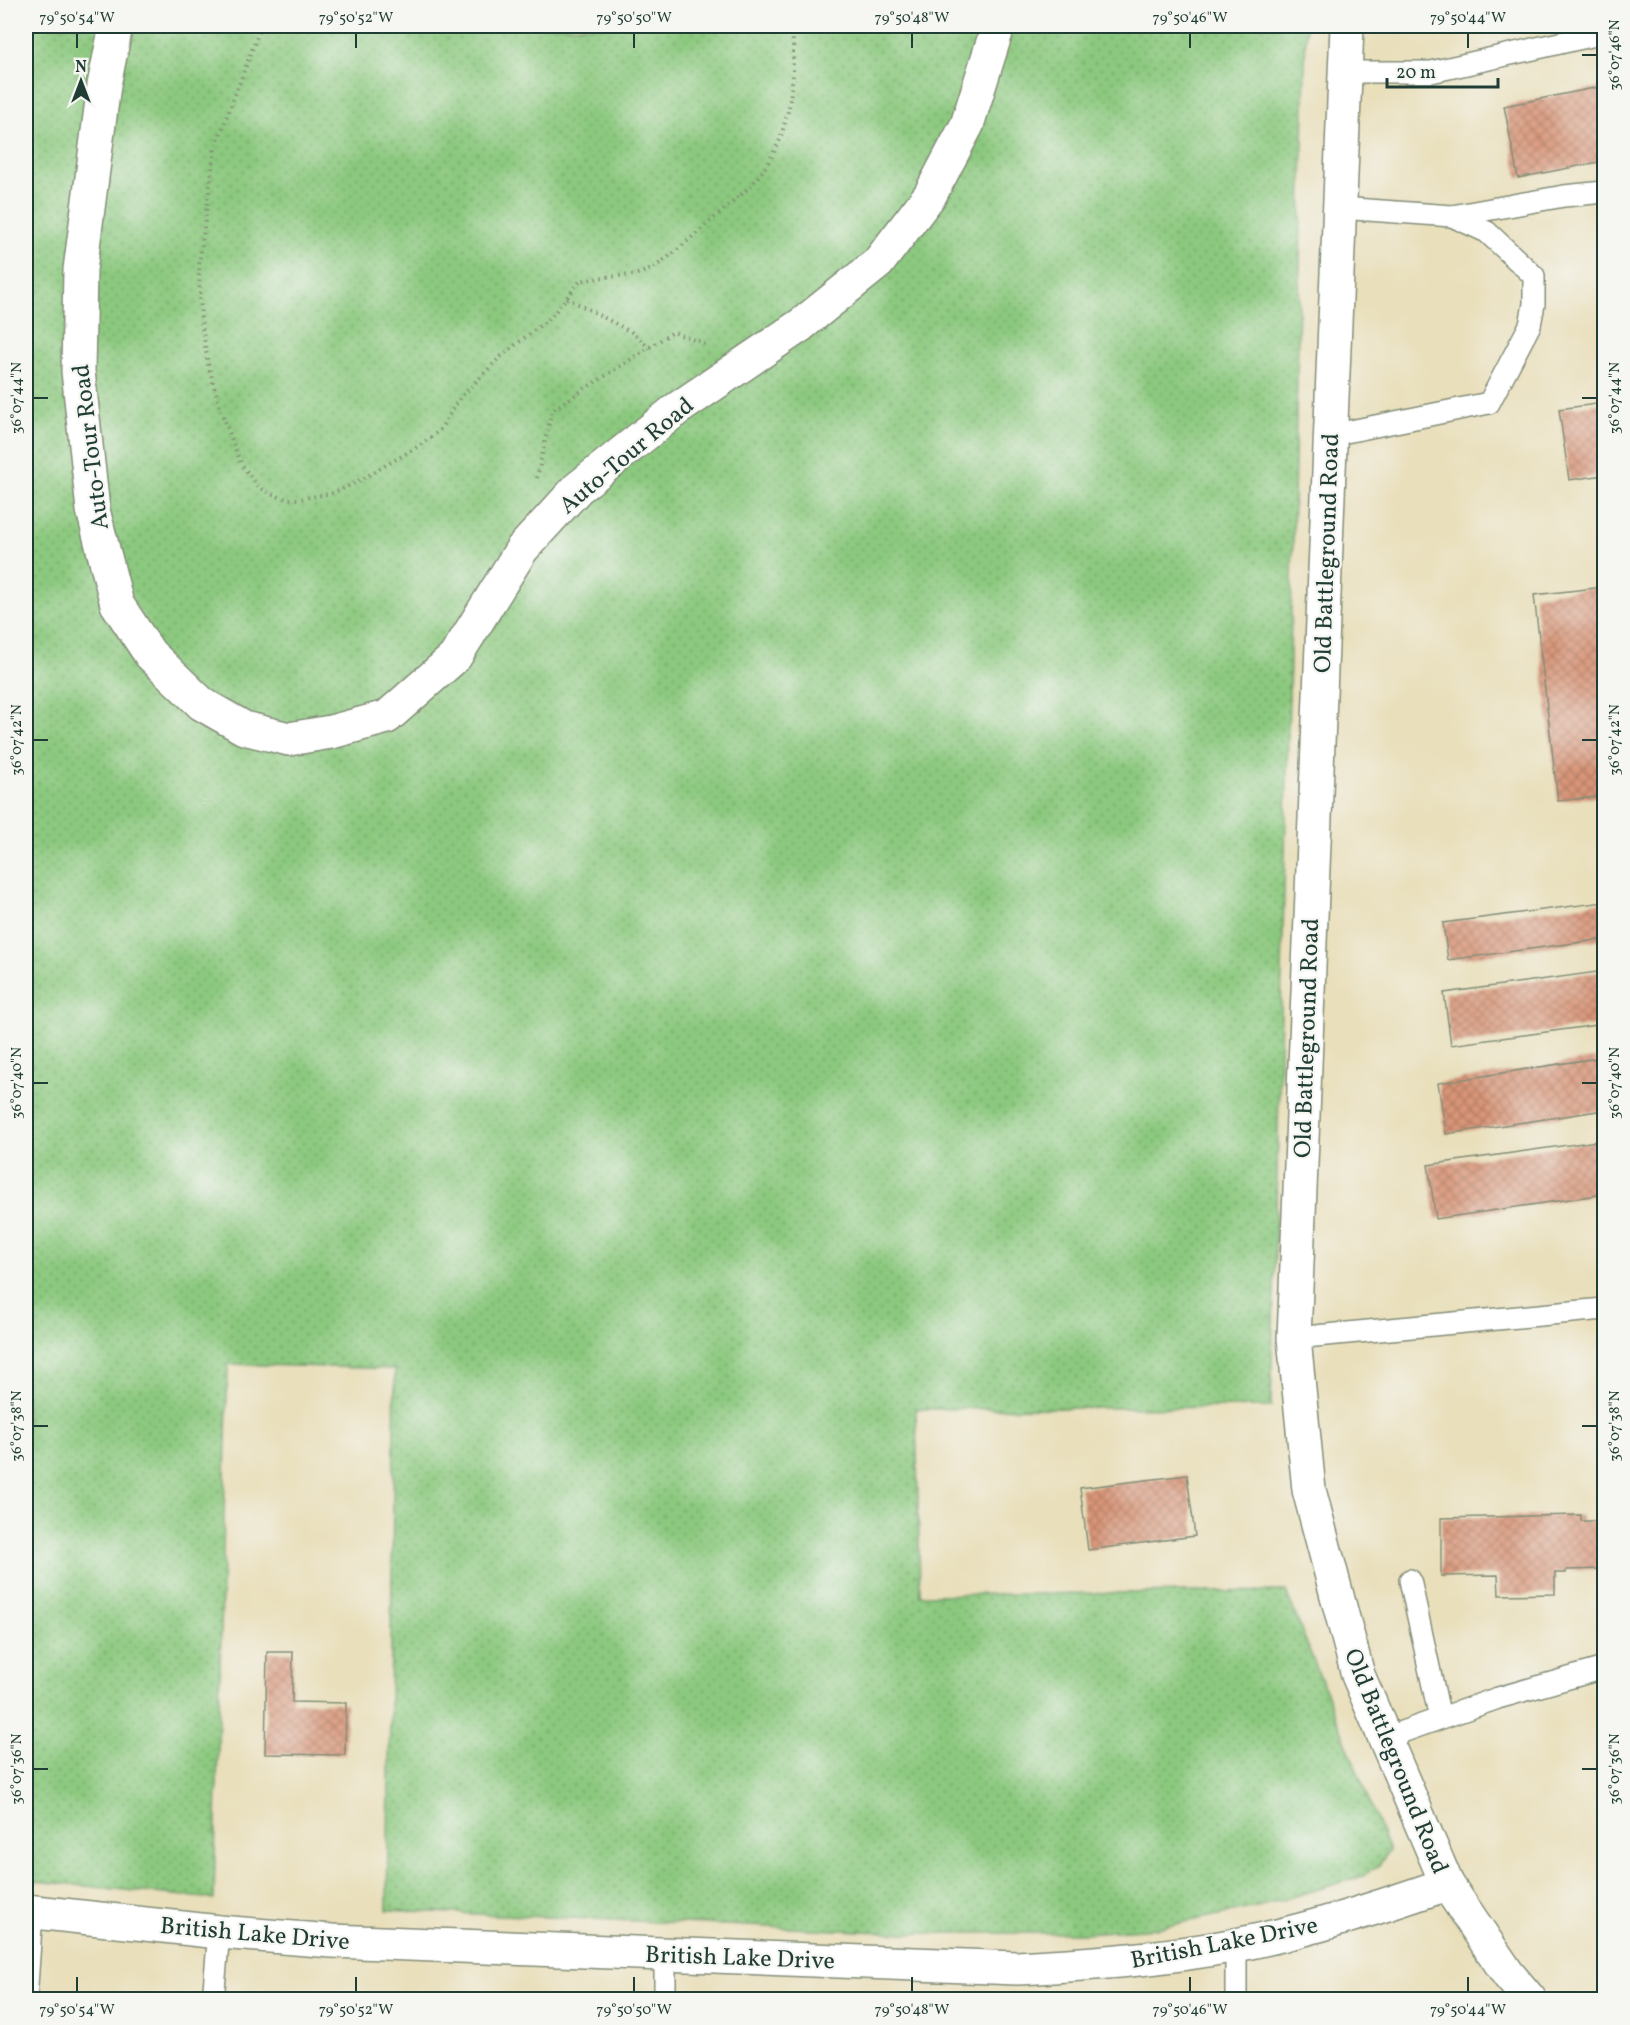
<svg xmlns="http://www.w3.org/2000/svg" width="1630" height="2025" font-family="Vollkorn,serif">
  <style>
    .park { fill: url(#park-dots); stroke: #56835a; stroke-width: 1.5 }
    .building { fill: url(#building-cross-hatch) }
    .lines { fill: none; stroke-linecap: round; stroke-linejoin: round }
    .service-casing { stroke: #848e78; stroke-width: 24 }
    .minor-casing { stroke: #848e78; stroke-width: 36 }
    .tertiary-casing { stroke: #848e78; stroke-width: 36 }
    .path { stroke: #848e78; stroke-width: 4; stroke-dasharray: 1.5 4.5; stroke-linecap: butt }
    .service { stroke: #fff; stroke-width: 21 }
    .minor { stroke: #fff; stroke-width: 33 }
    .tertiary { stroke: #fff; stroke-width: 33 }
    .ticks { fill: none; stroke: #1f3d34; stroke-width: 2 }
    .labels { text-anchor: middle; stroke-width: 4.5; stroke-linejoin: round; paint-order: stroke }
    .street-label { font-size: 24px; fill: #1f3d34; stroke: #f6f6f2 }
    .neatline { fill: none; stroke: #1f3d34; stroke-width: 2 }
    .ticks-label { font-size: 15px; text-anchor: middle; fill: #1f3d34 }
  </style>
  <defs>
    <pattern id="park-dots" width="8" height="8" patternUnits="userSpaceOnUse" patternTransform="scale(1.5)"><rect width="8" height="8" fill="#8cc97f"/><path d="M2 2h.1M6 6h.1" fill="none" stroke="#72a469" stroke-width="1.8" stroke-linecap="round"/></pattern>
    <pattern id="building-cross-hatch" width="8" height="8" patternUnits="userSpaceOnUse" patternTransform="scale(1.5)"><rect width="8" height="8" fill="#d99578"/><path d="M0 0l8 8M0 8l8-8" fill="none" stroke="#af7b63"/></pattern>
  </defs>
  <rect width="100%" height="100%" fill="#f6f6f2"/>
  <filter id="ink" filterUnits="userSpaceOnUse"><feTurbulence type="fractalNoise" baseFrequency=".0167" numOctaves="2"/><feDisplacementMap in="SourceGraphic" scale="12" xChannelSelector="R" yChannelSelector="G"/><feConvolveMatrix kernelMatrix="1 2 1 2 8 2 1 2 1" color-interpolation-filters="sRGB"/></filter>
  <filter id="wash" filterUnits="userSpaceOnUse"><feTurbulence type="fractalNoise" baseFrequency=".008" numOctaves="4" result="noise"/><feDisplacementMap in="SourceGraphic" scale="24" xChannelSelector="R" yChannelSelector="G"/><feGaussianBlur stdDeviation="1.35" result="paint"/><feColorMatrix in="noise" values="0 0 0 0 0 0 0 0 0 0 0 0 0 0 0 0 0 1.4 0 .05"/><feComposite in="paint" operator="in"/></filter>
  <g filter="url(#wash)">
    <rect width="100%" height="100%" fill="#e9dfbb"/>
    <path class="park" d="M 26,26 L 1306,26 L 1271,1407 L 916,1409 L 920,1595 L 1286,1591 L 1389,1851 L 1379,1865 L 1363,1876 L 1261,1906 L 1157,1928 L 1085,1933 L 905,1933 L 387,1910 L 395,1369 L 228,1364 L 214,1899 L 26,1880 Z"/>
    <g id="blocks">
      <g class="building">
        <path d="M 1604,86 L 1604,161 L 1518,178 L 1504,106 Z"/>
        <path d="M 1604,403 L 1604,475 L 1569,480 L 1559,409 Z"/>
        <path d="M 1604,587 L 1604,796 L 1558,801 L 1534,595 Z"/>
        <path d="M 1604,902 L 1604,939 L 1448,960 L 1443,923 Z"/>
        <path d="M 1604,971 L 1604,1024 L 1451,1045 L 1444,993 Z"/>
        <path d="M 1604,1057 L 1604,1110 L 1446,1134 L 1438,1083 Z"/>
        <path d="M 1604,1140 L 1604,1194 L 1436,1219 L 1428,1165 Z"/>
        <path d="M 1187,1475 L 1195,1536 L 1088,1550 L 1080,1488 Z"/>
        <path d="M 1581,1515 L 1581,1521 L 1604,1521 L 1604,1569 L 1566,1570 L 1566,1573 L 1555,1573 L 1555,1594 L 1499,1595 L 1498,1575 L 1441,1576 L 1441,1518 Z"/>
        <path d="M 267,1652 L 293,1652 L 292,1702 L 346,1703 L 345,1755 L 265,1754 Z"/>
      </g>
    </g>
  </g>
  <g filter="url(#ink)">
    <use href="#blocks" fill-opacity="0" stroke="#848e78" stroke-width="1.5"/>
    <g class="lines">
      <defs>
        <g id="service">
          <path d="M 1345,72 L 1431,72 L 1604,33"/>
          <path d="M 1452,216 L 1564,196 L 1604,192"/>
          <path d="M 1331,435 L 1489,403 L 1530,325 L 1534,304 L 1534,276 L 1487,232 L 1452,216 L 1340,208"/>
          <path d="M 1294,1338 L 1604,1309"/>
          <path d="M 1410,1580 L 1440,1718"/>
          <path d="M 1385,1738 L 1498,1698 L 1604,1668"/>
          <path d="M 1236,1945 L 1236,2000"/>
          <path d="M 26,2000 L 32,1912"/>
          <path d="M 213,2000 L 219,1932"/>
          <path d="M 665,2000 L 665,1954"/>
        </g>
        <g id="minor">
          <path d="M 116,26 L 104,85 L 80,270 L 78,371 L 93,510 L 117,604 L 150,654 L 202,704 L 244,728 L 289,739 L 331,732 L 387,717 L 455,657 L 522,549 L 578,488 L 677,409 L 801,325 L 878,263 L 930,195 L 967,125 L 998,26"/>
          <path d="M 26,1911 L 219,1932 L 332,1941 L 1017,1968 C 1091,1964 1163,1959 1236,1945 C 1308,1931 1377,1908 1447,1884"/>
        </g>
        <path id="tertiary" d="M 1347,26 L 1294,1338 L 1309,1490 L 1358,1675 L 1447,1884 L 1508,1974 L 1530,2000"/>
      </defs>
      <use href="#service" class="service-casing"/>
      <use href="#minor" class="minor-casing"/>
      <use href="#tertiary" class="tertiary-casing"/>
      <g class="path">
        <path d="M 261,26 L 215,148 L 199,265 L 201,319 L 208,364 L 221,411 L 241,464 L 259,487 L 273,495 L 287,499 L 300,499 L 333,493 L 355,483 L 419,446 L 439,431 L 460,398 L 500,357 L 551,317 L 580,281 L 604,277 L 634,275 L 652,269 L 675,252 L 751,186 L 767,165 L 780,140 L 789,108 L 793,75 L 793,26"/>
        <path d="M 567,298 L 631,332 L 650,348"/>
        <path d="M 537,478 L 552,410 L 673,332 L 708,345"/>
      </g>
      <use href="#service" class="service"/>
      <use href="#minor" class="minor"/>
      <use href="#tertiary" class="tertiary"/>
    </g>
  </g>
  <path class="ticks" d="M 77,33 L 77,48M 356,33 L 356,48M 634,33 L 634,48M 912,33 L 912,48M 1190,33 L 1190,48M 1468,33 L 1468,48M 1582,55 L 1597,55M 33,398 L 48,398M 1582,398 L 1597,398M 33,740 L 48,740M 1582,740 L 1597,740M 33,1083 L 48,1083M 1582,1083 L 1597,1083M 33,1426 L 48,1426M 1582,1426 L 1597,1426M 33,1769 L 48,1769M 1582,1769 L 1597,1769M 77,1977 L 77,1992M 356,1977 L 356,1992M 634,1977 L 634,1992M 912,1977 L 912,1992M 1190,1977 L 1190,1992M 1468,1977 L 1468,1992"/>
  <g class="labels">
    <g class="street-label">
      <text transform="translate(90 447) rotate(-97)" y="8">Auto-Tour Road</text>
      <text transform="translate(626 455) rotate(-40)" y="8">Auto-Tour Road</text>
      <text transform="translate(1326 553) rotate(-88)" y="8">Old Battleground Road</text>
      <text transform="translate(1306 1038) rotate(-88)" y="8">Old Battleground Road</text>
      <text transform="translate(1397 1761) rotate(68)" y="8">Old Battleground Road</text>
      <text transform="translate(255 1933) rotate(5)" y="8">British Lake Drive</text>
      <text transform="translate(1224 1942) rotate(-11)" y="8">British Lake Drive</text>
      <text transform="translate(740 1957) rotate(2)" y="8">British Lake Drive</text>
    </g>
  </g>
  <rect width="1630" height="2025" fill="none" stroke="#f6f6f2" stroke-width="66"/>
  <g transform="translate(81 81)" stroke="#f6f6f2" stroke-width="4.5" paint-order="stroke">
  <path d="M0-4.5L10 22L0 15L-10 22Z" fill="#1f3d34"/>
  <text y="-9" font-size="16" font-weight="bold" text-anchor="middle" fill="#1f3d34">N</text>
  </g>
  <path d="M1387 78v9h111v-9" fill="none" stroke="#1f3d34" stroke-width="3"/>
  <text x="1396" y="78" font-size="18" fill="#1f3d34" stroke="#f6f6f2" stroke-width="4.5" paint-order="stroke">20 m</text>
  <rect x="33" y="33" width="1564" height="1959" class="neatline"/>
  <g class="ticks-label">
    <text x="77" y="22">79°50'54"W</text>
    <text x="356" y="22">79°50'52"W</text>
    <text x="634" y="22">79°50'50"W</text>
    <text x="912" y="22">79°50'48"W</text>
    <text x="1190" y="22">79°50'46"W</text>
    <text x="1468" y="22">79°50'44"W</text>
    <text transform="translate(1614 55) rotate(-90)" y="5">36°07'46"N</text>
    <text transform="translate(16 398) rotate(-90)" y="5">36°07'44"N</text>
    <text transform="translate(1614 398) rotate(-90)" y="5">36°07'44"N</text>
    <text transform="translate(16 740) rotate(-90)" y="5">36°07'42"N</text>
    <text transform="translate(1614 740) rotate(-90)" y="5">36°07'42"N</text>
    <text transform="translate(16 1083) rotate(-90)" y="5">36°07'40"N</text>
    <text transform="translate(1614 1083) rotate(-90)" y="5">36°07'40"N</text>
    <text transform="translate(16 1426) rotate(-90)" y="5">36°07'38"N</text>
    <text transform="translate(1614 1426) rotate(-90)" y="5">36°07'38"N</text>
    <text transform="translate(16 1769) rotate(-90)" y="5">36°07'36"N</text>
    <text transform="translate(1614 1769) rotate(-90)" y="5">36°07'36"N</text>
    <text x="77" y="2014">79°50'54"W</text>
    <text x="356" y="2014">79°50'52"W</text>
    <text x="634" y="2014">79°50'50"W</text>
    <text x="912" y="2014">79°50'48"W</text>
    <text x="1190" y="2014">79°50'46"W</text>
    <text x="1468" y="2014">79°50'44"W</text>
  </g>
</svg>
